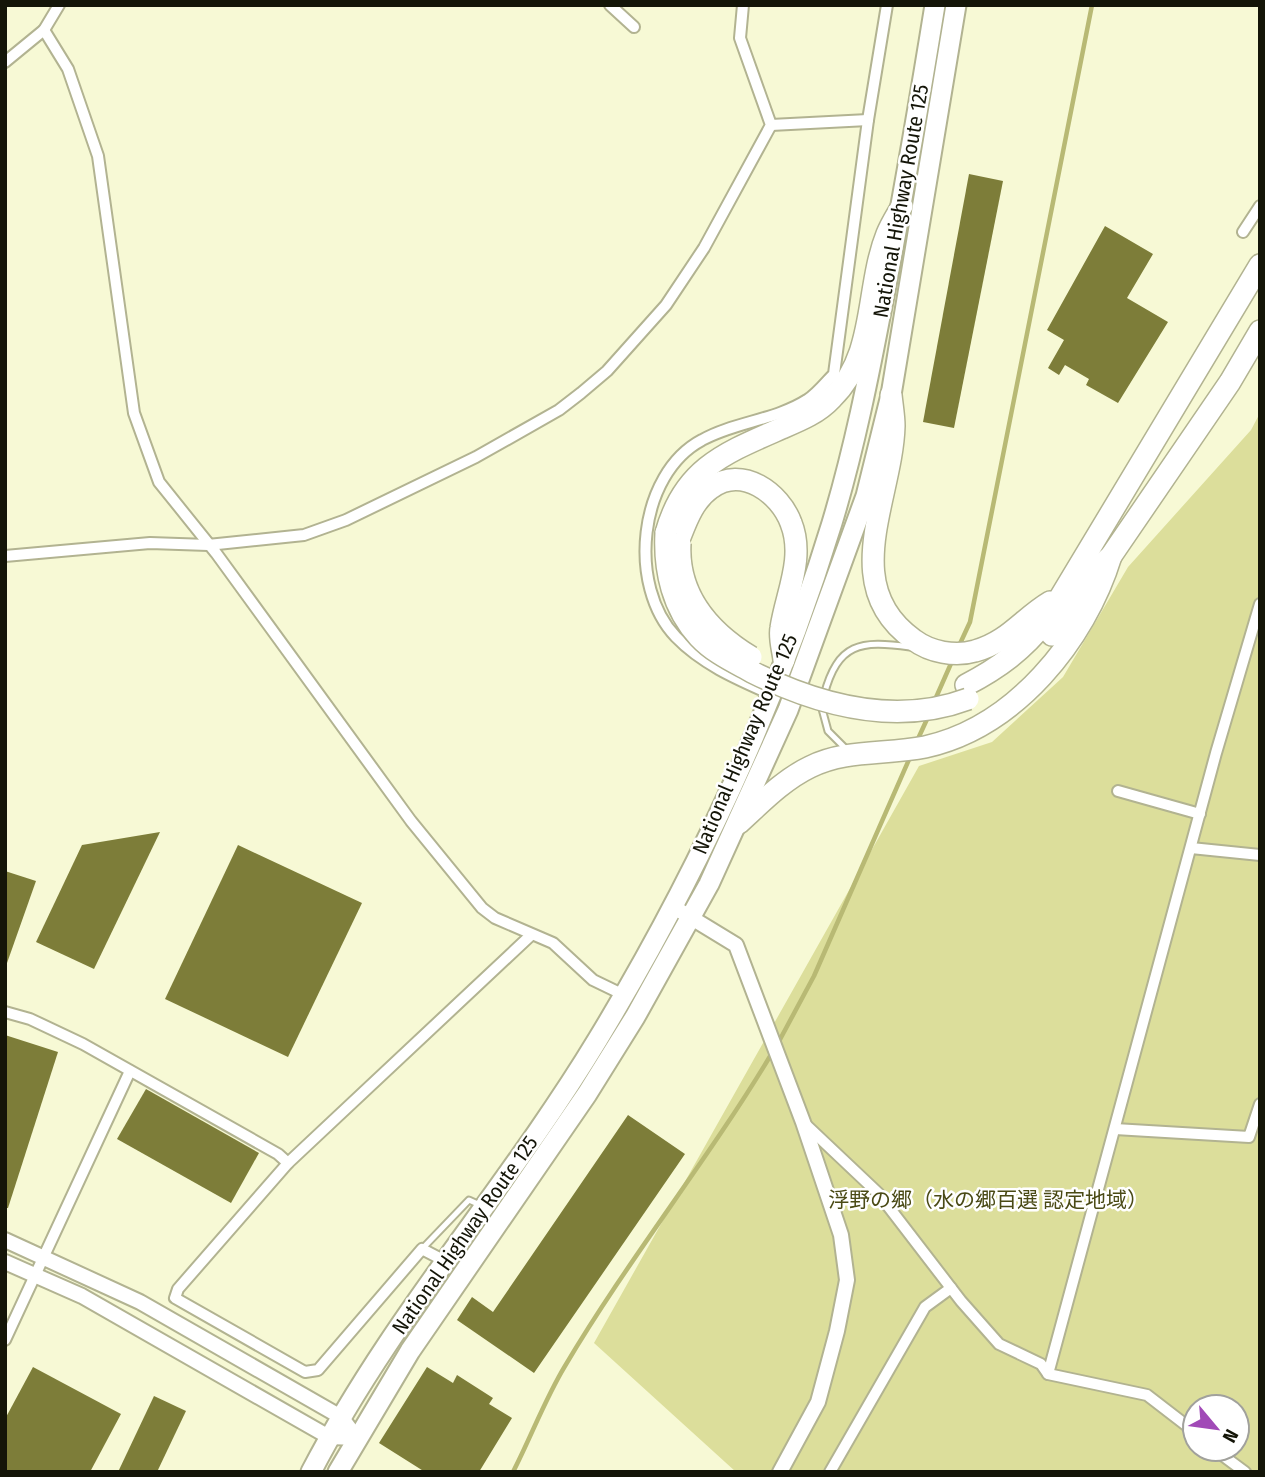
<svg xmlns="http://www.w3.org/2000/svg" width="1265" height="1477" font-family="'Fira Sans Condensed','Noto Sans JP',sans-serif">
  <style>
    .green { fill: #dcde9b; fill-rule: evenodd }
    .lines { fill: none; stroke-linecap: round; stroke-linejoin: round }
    .stream { stroke: #b8b974; stroke-width: 4.5 }
    .building { fill: #7d7d39 }
    .service-casing { stroke: #b2b391; stroke-width: 9 }
    .minor-casing { stroke: #b2b391; stroke-width: 14 }
    .tertiary-casing { stroke: #b2b391; stroke-width: 18 }
    .trunk-casing { stroke: #b2b391; stroke-width: 23 }
    .motorway-casing { stroke: #b2b391; stroke-width: 24 }
    .service { stroke: #fff; stroke-width: 5 }
    .minor { stroke: #fff; stroke-width: 10 }
    .tertiary { stroke: #fff; stroke-width: 14 }
    .trunk { stroke: #fff; stroke-width: 19 }
    .motorway { stroke: #fff; stroke-width: 21 }
    .motorway-bridge-casing { stroke: #b2b391; stroke-width: 24; stroke-linecap: butt }
    .motorway-bridge { stroke: #fff; stroke-width: 21 }
    .labels { text-anchor: middle; stroke-width: 5; stroke-linejoin: round; paint-order: stroke }
    .street-label { font-size: 21px; fill: #141508; stroke: #fff }
    .park-label { font-size: 21px; fill: #4a4a15; stroke: #fff }
  </style>
  <rect width="100%" height="100%" fill="#f7f9d5"/>
  <path class="green" d="M 1260,413 L 1260,1472 L 736,1472 L 594,1343 L 919,766 L 992,742 L 1063,677 L 1128,567 L 1251,430 ZM 1195,1407 L 1237,1407 L 1237,1449 L 1195,1449 Z"/>
  <g class="lines">
    <g class="stream">
      <path d="M 958,648 L 970,622 L 1092,5"/>
      <path d="M 934,702 L 953,659"/>
      <path d="M 917,741 L 928,717"/>
      <path d="M 777,1045 L 814,976 L 911,755"/>
      <path d="M 513,1472 C 531,1437 545,1399 565,1366 C 629,1258 708,1160 772,1053"/>
    </g>
  </g>
  <g class="building">
    <path d="M 969,174 L 1003,181 L 954,428 L 923,422 Z"/>
    <path d="M 1105,226 L 1153,254 L 1127,298 L 1168,322 L 1118,403 L 1086,385 L 1089,379 L 1065,365 L 1059,375 L 1048,368 L 1064,340 L 1047,330 Z"/>
    <path d="M 160,832 L 94,969 L 36,942 L 82,845 Z"/>
    <path d="M 238,845 L 362,903 L 288,1057 L 165,999 Z"/>
    <path d="M 5,871 L 36,881 L 7,963 L 5,963 Z"/>
    <path d="M 5,1035 L 58,1052 L 8,1208 L 5,1208 Z"/>
    <path d="M 146,1089 L 259,1153 L 231,1203 L 117,1139 Z"/>
    <path d="M 628,1115 L 685,1154 L 534,1373 L 457,1320 L 472,1297 L 493,1312 Z"/>
    <path d="M 33,1367 L 121,1414 L 90,1472 L 5,1472 L 5,1419 Z"/>
    <path d="M 427,1367 L 453,1383 L 457,1375 L 493,1398 L 489,1404 L 512,1418 L 479,1472 L 425,1472 L 379,1443 Z"/>
    <path d="M 154,1396 L 186,1411 L 157,1472 L 118,1472 Z"/>
  </g>
  <g class="lines">
    <defs>
      <g id="service">
        <path d="M 824,695 C 838,643 860,640 910,647"/>
        <path d="M 821,705 L 828,731 L 846,749"/>
        <path d="M 422,1249 L 469,1200 L 480,1205"/>
      </g>
      <g id="minor">
        <path d="M 610,5 L 634,27"/>
        <path d="M 44,30 L 68,69 L 98,156 L 134,413 L 159,482 L 216,553 L 411,821 L 482,908 L 495,918 L 553,943 L 593,980 L 624,995"/>
        <path d="M 5,62 L 44,30 L 59,5"/>
        <path d="M 771,125 L 868,120"/>
        <path d="M 1243,232 L 1260,206"/>
        <path d="M 5,556 L 150,543 L 208,545 L 304,535 L 346,520 L 476,457 L 559,410 L 581,393 L 607,371 L 666,305 L 704,248 L 771,125 L 740,38 L 743,5"/>
        <path d="M 771,694 C 737,679 702,664 676,637 C 627,586 638,474 702,440 C 734,422 776,420 807,400 C 817,394 826,382 834,374 L 868,120 L 887,5"/>
        <path d="M 1118,791 L 1200,814"/>
        <path d="M 1191,848 L 1260,855"/>
        <path d="M 5,1012 L 30,1019 L 83,1044 L 278,1154 L 288,1163"/>
        <path d="M 805,1124 L 878,1193 L 961,1301 L 999,1344 L 1041,1364 L 1048,1374 L 1147,1395 L 1195,1432"/>
        <path d="M 1115,1129 L 1249,1137 L 1260,1104"/>
        <path d="M 443,1260 L 422,1249 L 318,1370 L 305,1372 L 175,1298 L 178,1289 L 288,1163 L 530,936"/>
        <path d="M 5,1340 L 130,1071"/>
        <path d="M 1048,1374 L 1216,753 L 1260,604"/>
        <path d="M 1214,1449 L 1245,1472"/>
        <path d="M 830,1472 L 925,1307 L 951,1288"/>
      </g>
      <g id="tertiary">
        <path d="M 672,906 L 736,945 L 803,1122 L 841,1235 L 847,1280 L 837,1331 L 818,1402 L 780,1472"/>
        <path d="M 5,1240 L 140,1302 L 341,1417 L 357,1438"/>
        <path d="M 5,1262 L 82,1296 L 329,1437 L 357,1438"/>
      </g>
      <g id="trunk">
        <path d="M 311,1472 C 392,1316 508,1188 598,1039 C 696,877 777,703 832,523 C 854,450 869,375 883,301 C 902,203 919,104 935,5"/>
        <path d="M 338,1472 L 410,1351 L 587,1094 L 635,1017 L 709,884 L 788,710 L 866,496 L 891,395 L 956,5"/>
      </g>
      <g id="motorway">
        <path d="M 891,395 C 892,405 894,416 894,426 C 892,499 837,586 914,640 C 930,652 955,657 975,651 C 1008,642 1023,618 1050,602"/>
        <path d="M 666,533 C 684,468 725,453 782,428 C 801,420 818,413 832,398 C 877,354 865,289 887,234 C 891,224 897,215 902,206"/>
        <path d="M 680,537 C 687,519 694,500 711,488 C 742,465 780,493 791,523 C 805,558 786,594 781,628 C 779,638 783,650 784,660"/>
        <path d="M 1052,635 L 1088,577 L 1111,556 L 1230,382 L 1260,331"/>
        <path d="M 966,685 C 999,668 1023,650 1046,621 L 1260,265"/>
        <path d="M 739,823 C 761,803 783,780 810,767 C 846,749 886,755 925,747 C 1015,727 1085,641 1111,556"/>
      </g>
    </defs>
    <use href="#service" class="service-casing"/>
    <use href="#minor" class="minor-casing"/>
    <use href="#tertiary" class="tertiary-casing"/>
    <use href="#trunk" class="trunk-casing"/>
    <use href="#motorway" class="motorway-casing"/>
    <use href="#service" class="service"/>
    <use href="#minor" class="minor"/>
    <use href="#tertiary" class="tertiary"/>
    <use href="#trunk" class="trunk"/>
    <use href="#motorway" class="motorway"/>
    <defs>
      <g id="motorway-bridge">
        <path d="M 666,533 C 664,571 673,609 699,637 C 714,653 734,662 752,672 C 818,705 896,726 968,699"/>
        <path d="M 680,543 C 677,595 710,632 751,657"/>
      </g>
    </defs>
    <use href="#motorway-bridge" class="motorway-bridge-casing"/>
    <use href="#motorway-bridge" class="motorway-bridge"/>
  </g>
  <g class="labels">
    <g class="street-label">
      <text transform="translate(901 201) rotate(-80)" y="7">National Highway Route 125</text>
      <text transform="translate(745 744) rotate(-67)" y="7">National Highway Route 125</text>
      <text transform="translate(465 1235) rotate(-55)" y="7">National Highway Route 125</text>
    </g>
    <g class="park-label">
      <text x="988" y="1207">浮野の郷（水の郷百選 認定地域）</text>
    </g>
  </g>
  <rect width="1265" height="1477" fill="none" stroke="#141508" stroke-width="14"/>
  <g transform="translate(1216 1428) rotate(119)"><circle r="33" fill="#ffffff" stroke="#a1a19c" stroke-width="2"/>
  <path d="M0-5L12 26L0 18L-12 26Z" fill="#a14ab7"/>
  <text y="-10" font-size="19" font-weight="bold" text-anchor="middle" fill="#141508">N</text>
  </g>
</svg>
